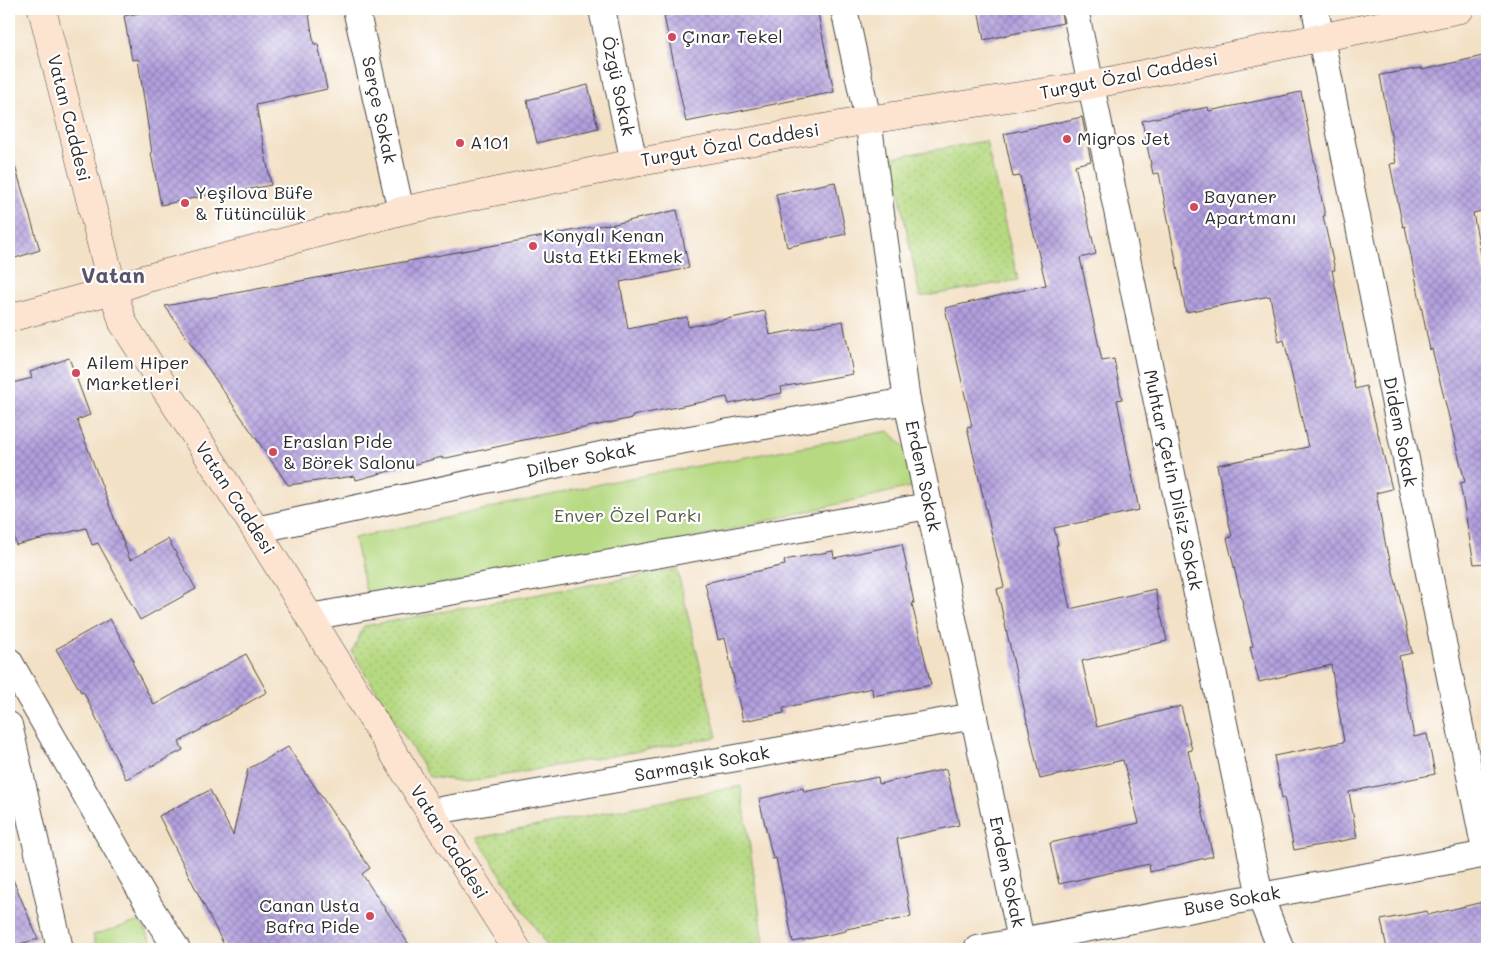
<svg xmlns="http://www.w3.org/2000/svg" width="1496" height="958" font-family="Mali,sans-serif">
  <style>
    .grass { fill: url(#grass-dots); stroke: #708256 }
    .park { fill: #b6d981; stroke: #708256 }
    .building { fill: url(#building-cross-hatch) }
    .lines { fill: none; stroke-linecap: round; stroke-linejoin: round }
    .street-casing { stroke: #494642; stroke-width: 28 }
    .secondary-casing { stroke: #494642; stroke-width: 29 }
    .street { stroke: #fff; stroke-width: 26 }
    .secondary { stroke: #fde4d1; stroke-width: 28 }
    .poi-dot { fill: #d1495b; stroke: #fff; stroke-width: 2 }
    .labels { text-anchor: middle; stroke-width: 4.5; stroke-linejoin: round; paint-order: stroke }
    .poi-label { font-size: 18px; fill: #2b2b2b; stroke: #fff; text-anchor: start }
    .street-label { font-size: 18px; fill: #2b2b2b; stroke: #fff }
    .park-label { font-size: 18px; fill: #555f45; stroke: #fff }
    .district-label { font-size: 22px; font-weight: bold; fill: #5a546a; stroke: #fff }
  </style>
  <defs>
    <pattern id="grass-dots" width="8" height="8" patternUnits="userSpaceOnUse" patternTransform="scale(1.25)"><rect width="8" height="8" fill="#b6d981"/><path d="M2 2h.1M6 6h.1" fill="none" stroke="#9dba70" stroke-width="1.8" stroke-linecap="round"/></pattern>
    <pattern id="building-cross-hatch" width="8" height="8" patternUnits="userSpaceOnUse" patternTransform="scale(1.25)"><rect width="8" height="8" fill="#b29fde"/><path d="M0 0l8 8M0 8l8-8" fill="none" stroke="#9182b4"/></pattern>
  </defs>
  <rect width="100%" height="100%" fill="#fff"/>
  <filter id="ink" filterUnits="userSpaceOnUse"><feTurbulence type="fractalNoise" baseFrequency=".02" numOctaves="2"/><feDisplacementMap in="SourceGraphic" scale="10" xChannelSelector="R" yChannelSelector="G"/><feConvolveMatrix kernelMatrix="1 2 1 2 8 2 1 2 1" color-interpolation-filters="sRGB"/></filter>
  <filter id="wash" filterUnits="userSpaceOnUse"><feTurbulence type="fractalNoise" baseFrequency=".0096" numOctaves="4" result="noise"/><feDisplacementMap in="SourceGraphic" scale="20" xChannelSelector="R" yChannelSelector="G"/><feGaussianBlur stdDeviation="1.12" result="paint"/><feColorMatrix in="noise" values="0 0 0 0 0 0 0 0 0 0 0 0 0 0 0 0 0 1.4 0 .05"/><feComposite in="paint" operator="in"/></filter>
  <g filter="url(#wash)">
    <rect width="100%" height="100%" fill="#f3e1c6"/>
    <g class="grass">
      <path d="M 986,141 L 1018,280 L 920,297 L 892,157 Z"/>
      <path d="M 677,569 L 717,737 L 467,782 L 430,777 L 352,652 L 364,626 Z"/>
      <path d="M 741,786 L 764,943 L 729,949 L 549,949 L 477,838 Z"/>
    </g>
    <g class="park">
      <path d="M 889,431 L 910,453 L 914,486 L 636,552 L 367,596 L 354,538 L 614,481 Z"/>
      <path d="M 140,921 L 156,949 L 97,949 L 93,935 Z"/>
    </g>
    <g id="blocks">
      <g class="building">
        <path d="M 160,9 L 308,9 L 314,44 L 318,44 L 327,89 L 256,105 L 271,185 L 224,194 L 223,192 L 161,205 L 151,153 L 152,153 L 138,59 L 132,60 L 124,16 Z"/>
        <path d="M 698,9 L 817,9 L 834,92 L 686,122 L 664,16 Z"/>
        <path d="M 978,9 L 1060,9 L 1063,23 L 984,40 Z"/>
        <path d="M 1487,55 L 1487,210 L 1473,213 L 1487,285 L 1487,563 L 1474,564 L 1460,483 L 1465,482 L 1432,349 L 1430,350 L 1405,226 L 1403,227 L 1390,164 L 1396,163 L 1380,75 L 1422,68 L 1422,70 Z"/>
        <path d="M 588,85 L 598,128 L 537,143 L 527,100 Z"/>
        <path d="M 1301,92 L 1325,216 L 1323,216 L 1335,270 L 1332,270 L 1355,389 L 1366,386 L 1392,489 L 1376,493 L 1387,552 L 1388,552 L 1399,595 L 1412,653 L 1399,656 L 1414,737 L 1427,734 L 1435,774 L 1349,792 L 1357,838 L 1294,850 L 1284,797 L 1282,798 L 1274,756 L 1344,742 L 1331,665 L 1259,682 L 1250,647 L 1253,646 L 1227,538 L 1232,537 L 1217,465 L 1308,447 L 1284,340 L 1279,342 L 1270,296 L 1186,312 L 1159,173 L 1153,174 L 1142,121 L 1208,107 L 1209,111 Z"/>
        <path d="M 1082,117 L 1091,161 L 1075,165 L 1096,254 L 1080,258 L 1102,361 L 1114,359 L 1122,399 L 1117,400 L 1139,510 L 1054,528 L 1058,545 L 1056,545 L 1070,609 L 1155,589 L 1167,641 L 1082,661 L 1097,727 L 1181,706 L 1192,750 L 1188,751 L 1213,856 L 1150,872 L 1149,864 L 1059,884 L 1050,843 L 1139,823 L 1123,760 L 1040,779 L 997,589 L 1004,587 L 967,427 L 972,426 L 945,308 L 1046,285 L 1020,176 L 1013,177 L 1004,134 Z"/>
        <path d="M 15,166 L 40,250 L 9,260 L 9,167 Z"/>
        <path d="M 835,182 L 846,234 L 787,247 L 776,194 Z"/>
        <path d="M 677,210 L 689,268 L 620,282 L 628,329 L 687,317 L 688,327 L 765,311 L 770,335 L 843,321 L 853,374 L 781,387 L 782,393 L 729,404 L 727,397 L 632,416 L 633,418 L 514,442 L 514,443 L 442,459 L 442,457 L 356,480 L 355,476 L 288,485 L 165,306 L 609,224 L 610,225 Z"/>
        <path d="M 69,358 L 90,415 L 77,420 L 130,560 L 168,539 L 196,589 L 140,620 L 98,543 L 92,545 L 86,528 L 16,545 L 9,515 L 9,384 L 32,378 L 30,372 Z"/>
        <path d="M 902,544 L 914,603 L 912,604 L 931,685 L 873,696 L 872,688 L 783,708 L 784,713 L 743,721 L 725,638 L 718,640 L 705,583 L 785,565 L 784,560 L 833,551 L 834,558 Z"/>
        <path d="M 110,619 L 134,661 L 132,662 L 154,705 L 246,654 L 267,692 L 179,742 L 183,750 L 126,779 L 83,691 L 81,692 L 56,649 Z"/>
        <path d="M 288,747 L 370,868 L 362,874 L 412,949 L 226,949 L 159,816 L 210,790 L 233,835 L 248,769 Z"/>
        <path d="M 946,769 L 959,825 L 897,839 L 911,917 L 846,929 L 846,931 L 793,942 L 776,858 L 773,859 L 759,799 L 803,788 L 804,792 L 878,777 L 879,784 Z"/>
        <path d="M 9,870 L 38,939 L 9,947 Z"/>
        <path d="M 1487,901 L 1487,949 L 1387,949 L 1381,920 L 1427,911 L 1428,915 Z"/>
      </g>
    </g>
  </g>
  <g filter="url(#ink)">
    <use href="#blocks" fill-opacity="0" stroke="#494642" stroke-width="1"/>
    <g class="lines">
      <defs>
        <g id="street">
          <path d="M 356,9 L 401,211"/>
          <path d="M 602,9 L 634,163"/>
          <path d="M 844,9 L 868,120 L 907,401 L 1021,940"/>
          <path d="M 1075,9 L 1260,896 L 1281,949"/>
          <path d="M 1315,9 L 1486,855"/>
          <path d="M 256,530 L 610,453 L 907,401"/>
          <path d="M 310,617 L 928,506"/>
          <path d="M 9,661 L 150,907 L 177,949"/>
          <path d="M 9,725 L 60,949"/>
          <path d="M 430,812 L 974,716"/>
          <path d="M 977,949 L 1487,854"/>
        </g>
        <g id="secondary">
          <path d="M 42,9 L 113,290 L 123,323 L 256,530 L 430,812 L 517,949"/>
          <path d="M 9,318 L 113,290 L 144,279 L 401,211 L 634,163 L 868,120 L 1090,85 L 1460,9"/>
        </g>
      </defs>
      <use href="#street" class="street-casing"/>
      <use href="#secondary" class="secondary-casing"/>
      <use href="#street" class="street"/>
      <use href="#secondary" class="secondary"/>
    </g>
  </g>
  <g class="poi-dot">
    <circle cx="672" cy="37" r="5"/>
    <circle cx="1067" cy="139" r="5"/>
    <circle cx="460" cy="143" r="5"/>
    <circle cx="185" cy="203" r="5"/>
    <circle cx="1194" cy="207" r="5"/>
    <circle cx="533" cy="246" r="5"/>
    <circle cx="76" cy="373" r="5"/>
    <circle cx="273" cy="452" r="5"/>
    <circle cx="370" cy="916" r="5"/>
  </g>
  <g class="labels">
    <g class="poi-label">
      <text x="682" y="43">Çınar Tekel</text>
      <text x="1077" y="145">Migros Jet</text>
      <text x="470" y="149">A101</text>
      <text x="195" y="199">Yeşilova Büfe<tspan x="195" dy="21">&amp; Tütüncülük</tspan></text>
      <text x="1204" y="203">Bayaner<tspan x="1204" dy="21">Apartmanı</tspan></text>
      <text x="543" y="242">Konyalı Kenan<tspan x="543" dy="21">Usta Etki Ekmek</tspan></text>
      <text x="86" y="369">Ailem Hiper<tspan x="86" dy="21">Marketleri</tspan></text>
      <text x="283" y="448">Eraslan Pide<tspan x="283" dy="21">&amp; Börek Salonu</tspan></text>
      <text x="360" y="912" text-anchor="end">Canan Usta<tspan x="360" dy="21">Bafra Pide</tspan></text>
    </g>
    <g class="street-label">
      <text transform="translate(1129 76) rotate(-11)" y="6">Turgut Özal Caddesi</text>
      <text transform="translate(618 86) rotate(78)" y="6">Özgü Sokak</text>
      <text transform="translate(379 110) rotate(78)" y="6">Serçe Sokak</text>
      <text transform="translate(69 118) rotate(76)" y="6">Vatan Caddesi</text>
      <text transform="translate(730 145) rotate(-10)" y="6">Turgut Özal Caddesi</text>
      <text transform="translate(1400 432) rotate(79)" y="6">Didem Sokak</text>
      <text transform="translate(581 460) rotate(-12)" y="6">Dilber Sokak</text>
      <text transform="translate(923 476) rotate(78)" y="6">Erdem Sokak</text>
      <text transform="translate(1173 480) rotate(78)" y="6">Muhtar Çetin Dilsiz Sokak</text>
      <text transform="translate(235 498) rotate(57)" y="6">Vatan Caddesi</text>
      <text transform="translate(702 764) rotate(-10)" y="6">Sarmaşık Sokak</text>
      <text transform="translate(449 842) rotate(58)" y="6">Vatan Caddesi</text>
      <text transform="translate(1007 872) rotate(78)" y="6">Erdem Sokak</text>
      <text transform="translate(1232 901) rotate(-10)" y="6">Buse Sokak</text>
    </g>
    <g class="park-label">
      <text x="628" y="522">Enver Özel Parkı</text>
    </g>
    <g class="district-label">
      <text x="113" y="283">Vatan</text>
    </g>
  </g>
  <rect width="1496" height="958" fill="none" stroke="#fff" stroke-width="30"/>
</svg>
